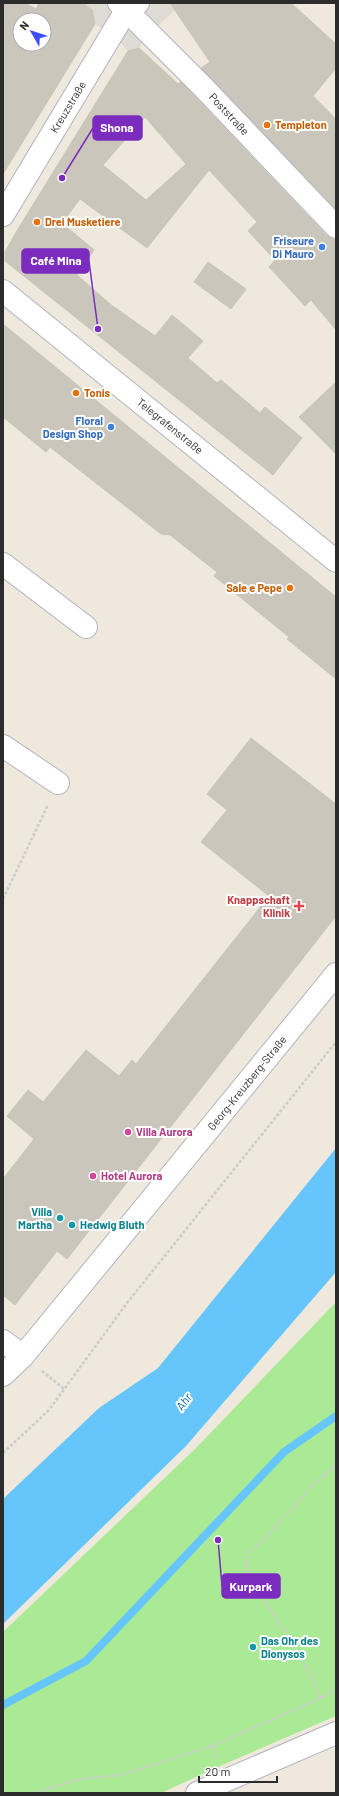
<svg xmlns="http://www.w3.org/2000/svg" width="339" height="1796" font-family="Barlow,sans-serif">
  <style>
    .green { fill: #aaea94 }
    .plaza { fill: #dedbd4 }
    .water { fill: #66c6fb }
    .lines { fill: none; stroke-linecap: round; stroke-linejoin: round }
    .stream { stroke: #66c6fb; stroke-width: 8 }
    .building { fill: #cac6bc; stroke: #cbc5b6; fill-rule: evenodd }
    .minor-casing { stroke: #b1b2c1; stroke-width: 24 }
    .path { stroke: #ccc; stroke-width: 2.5; stroke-dasharray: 3 2; stroke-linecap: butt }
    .minor { stroke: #fff; stroke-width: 22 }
    .food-dot { fill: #e8710a; stroke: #fff; stroke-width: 1.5 }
    .shop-dot { fill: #3f7fe0; stroke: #fff; stroke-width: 1.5 }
    .health-dot { fill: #e0444e; stroke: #fff; stroke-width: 1.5 }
    .hotel-dot { fill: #d1479c; stroke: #fff; stroke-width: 1.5 }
    .culture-dot { fill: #0f9aa8; stroke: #fff; stroke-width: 1.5 }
    .labels { text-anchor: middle; stroke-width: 4; stroke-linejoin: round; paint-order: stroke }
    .street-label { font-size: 11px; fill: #2c2c2c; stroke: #fff }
    .food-label { font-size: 11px; font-weight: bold; fill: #c56008; stroke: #fff; text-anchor: start }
    .shop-label { font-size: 11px; font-weight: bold; fill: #366cbe; stroke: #fff; text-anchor: end }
    .health-label { font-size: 11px; font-weight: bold; fill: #be3a42; stroke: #fff; text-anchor: end }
    .hotel-label { font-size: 11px; font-weight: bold; fill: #b23c85; stroke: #fff; text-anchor: start }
    .culture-label { font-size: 11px; font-weight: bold; fill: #0d838f; stroke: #fff; text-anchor: start }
    .water-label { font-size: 12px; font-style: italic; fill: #0061ac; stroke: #fff }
    .leader { fill: none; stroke: #7b2cbf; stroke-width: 1.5 }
    .callout-dot { fill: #7b2cbf; stroke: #fff; stroke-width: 1.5 }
    .callout { fill: #7b2cbf; stroke: #7b2cbf; stroke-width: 1.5 }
    .callout-label { font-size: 12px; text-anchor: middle; font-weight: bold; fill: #fff }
  </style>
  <rect width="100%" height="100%" fill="#efe9dd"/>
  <path class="green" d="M 336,1302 L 336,1716 L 220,1766 L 161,1793 L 3,1793 L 3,1632 L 196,1448 Z"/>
  <path class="plaza" d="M 83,3 L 185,3 L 175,10 L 150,33 L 139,48 L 128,51 L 112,34 L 95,24 L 92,10 Z"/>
  <path class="water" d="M 336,1148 L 336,1272 L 186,1446 L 3,1624 L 3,1499 L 99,1408 L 158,1368 Z"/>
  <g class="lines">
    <path class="stream" d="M 3,1705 L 86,1661 L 284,1452 L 336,1416"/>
  </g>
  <g class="building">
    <path d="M 3,3 L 25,3 L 36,9 L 39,3 L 83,3 L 92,10 L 95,24 L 3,174 ZM 20,20 L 44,20 L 44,44 L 20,44 Z"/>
    <path d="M 170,3 L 291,3 L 336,44 L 336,68 L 313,96 L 336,119 L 336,209 L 201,68 L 210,62 Z"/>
    <path d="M 139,48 L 178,84 L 181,82 L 327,236 L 336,239 L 336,330 L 311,300 L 305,306 L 269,267 L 275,260 L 248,231 L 257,222 L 209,170 L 147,248 L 80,199 L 62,223 L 94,250 L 77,275 L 110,304 L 155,336 L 172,315 L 203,341 L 188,358 L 217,383 L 221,380 L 260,413 L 265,407 L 302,438 L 273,475 L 5,261 L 5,252 L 18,229 L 128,51 ZM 145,117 L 186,164 L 146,200 L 103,165 Z"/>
    <path d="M 208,262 L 246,289 L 231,309 L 194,282 Z"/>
    <path d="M 3,324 L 336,597 L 336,679 L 287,639 L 289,637 L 214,576 L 217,572 L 170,535 L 161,534 L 50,447 L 46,452 L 3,417 Z"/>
    <path d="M 336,382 L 336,454 L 299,417 Z"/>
    <path d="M 251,738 L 336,804 L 336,916 L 67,1259 L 57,1251 L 15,1305 L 3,1295 L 3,1179 L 34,1139 L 7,1116 L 28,1090 L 43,1102 L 86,1050 L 119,1076 L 132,1060 L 136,1064 L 269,896 L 201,842 L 227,810 L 207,794 Z"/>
  </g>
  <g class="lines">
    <defs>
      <g id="minor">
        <path d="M 119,3 L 204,88 L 336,227"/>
        <path d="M 3,215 L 127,9 L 138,3"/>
        <path d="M 3,291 L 336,561"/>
        <path d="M 3,564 L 86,627"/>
        <path d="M 3,746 L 58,783"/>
        <path d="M 3,1341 L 23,1356"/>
        <path d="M 3,1375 L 23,1356 L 336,974"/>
        <path d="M 197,1793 L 336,1733"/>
      </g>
    </defs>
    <use href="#minor" class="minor-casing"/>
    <g class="path">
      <path d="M 3,899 L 48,805"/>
      <path d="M 42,1371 L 64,1389"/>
      <path d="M 3,1453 L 49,1410 L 127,1303 L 336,1042"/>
      <path d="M 321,1698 L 298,1650 L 254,1585 L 246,1565 L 249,1552 L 268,1535 L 313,1485 L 336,1465"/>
      <path d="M 212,1746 L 217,1758"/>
      <path d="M 34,1793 L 79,1779 L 121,1775 L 212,1746 L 321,1698 L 336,1688"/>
    </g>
    <use href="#minor" class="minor"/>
  </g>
  <g class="food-dot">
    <circle cx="267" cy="125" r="4"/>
    <circle cx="37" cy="222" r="4"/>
    <circle cx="76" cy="393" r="4"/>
    <circle cx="290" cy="588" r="4"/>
  </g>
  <g class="shop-dot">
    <circle cx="322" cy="247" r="4"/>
    <circle cx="111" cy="427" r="4"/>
  </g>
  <path class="health-dot" d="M297 900h4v4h4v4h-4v4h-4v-4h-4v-4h4z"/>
  <g class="hotel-dot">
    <circle cx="128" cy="1132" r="4"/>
    <circle cx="93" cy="1176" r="4"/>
  </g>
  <g class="culture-dot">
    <circle cx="60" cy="1218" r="4"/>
    <circle cx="72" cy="1225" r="4"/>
    <circle cx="253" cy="1647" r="4"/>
  </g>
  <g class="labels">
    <g class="street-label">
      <text transform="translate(68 107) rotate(-59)" y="4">Kreuzstraße</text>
      <text transform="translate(229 114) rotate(47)" y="4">Poststraße</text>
      <text transform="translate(170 426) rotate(39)" y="4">Telegrafenstraße</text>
      <text transform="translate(247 1083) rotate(-51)" y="4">Georg-Kreuzberg-Straße</text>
    </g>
    <g class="food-label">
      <text x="275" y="129">Templeton</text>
      <text x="45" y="226">Drei Musketiere</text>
      <text x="84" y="397">Tonis</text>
      <text x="282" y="592" text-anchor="end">Sale e Pepe</text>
    </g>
    <g class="shop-label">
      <text x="314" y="245">Friseure<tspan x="314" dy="13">Di Mauro</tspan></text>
      <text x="103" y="425">Floral<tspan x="103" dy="13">Design Shop</tspan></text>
    </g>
    <g class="health-label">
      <text x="290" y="904">Knappschaft<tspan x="290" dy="13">Klinik</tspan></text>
    </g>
    <g class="hotel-label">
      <text x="136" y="1136">Villa Aurora</text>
      <text x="101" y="1180">Hotel Aurora</text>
    </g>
    <g class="culture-label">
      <text x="52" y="1216" text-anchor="end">Villa<tspan x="52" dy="13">Martha</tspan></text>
      <text x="80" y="1229">Hedwig Bluth</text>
      <text x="261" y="1645">Das Ohr des<tspan x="261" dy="13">Dionysos</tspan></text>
    </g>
    <g class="water-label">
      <text transform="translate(184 1402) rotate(-53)" y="4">Ahr</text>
    </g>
  </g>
  <path class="leader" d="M62 178L93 128M98 329L89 261M218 1540L222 1586"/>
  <g class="callout-dot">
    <circle cx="62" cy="178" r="4"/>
    <circle cx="98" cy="329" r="4"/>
    <circle cx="218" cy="1540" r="4"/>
  </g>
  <g class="callout">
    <rect x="93" y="116" width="49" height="24" rx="4"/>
    <rect x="22" y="249" width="67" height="24" rx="4"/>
    <rect x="222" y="1574" width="58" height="24" rx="4"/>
  </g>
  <g class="callout-label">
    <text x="117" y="132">Shona</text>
    <text x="56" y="265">Café Mina</text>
    <text x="251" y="1591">Kurpark</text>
  </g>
  <rect width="339" height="1796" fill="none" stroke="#2c2c2c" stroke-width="8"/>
  <g transform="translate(32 32) rotate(309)"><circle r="19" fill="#ffffff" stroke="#ababab"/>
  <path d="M0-3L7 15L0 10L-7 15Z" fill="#3a4dff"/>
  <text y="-6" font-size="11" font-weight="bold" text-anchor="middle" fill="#2c2c2c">N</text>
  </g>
  <path d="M199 1776v6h78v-6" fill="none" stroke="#2c2c2c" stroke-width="2"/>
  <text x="205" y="1776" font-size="12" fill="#2c2c2c" stroke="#ffffff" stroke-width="3" paint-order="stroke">20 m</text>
</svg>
